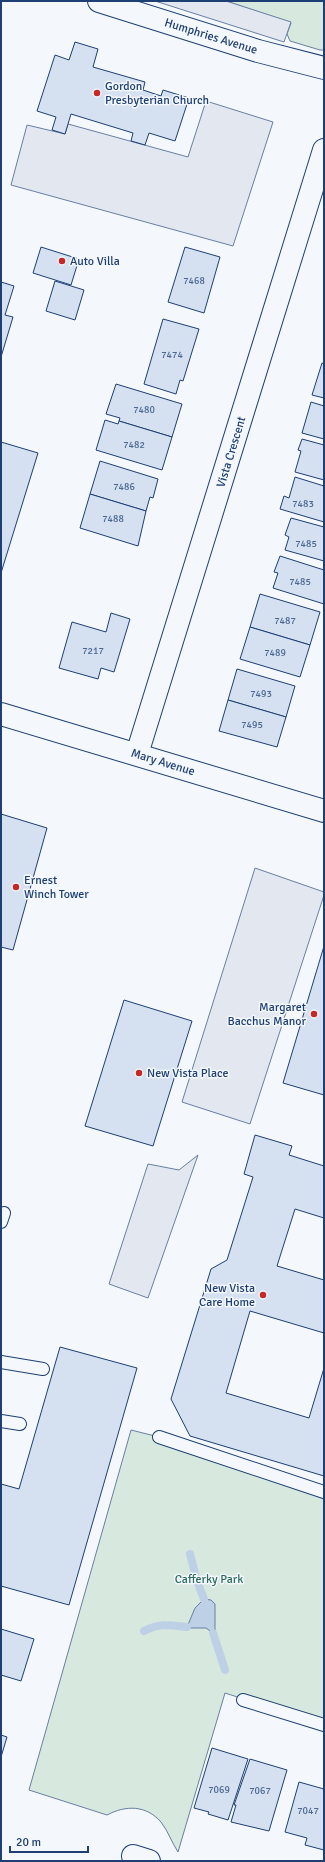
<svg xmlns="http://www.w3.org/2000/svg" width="325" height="1862" font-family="Signika,sans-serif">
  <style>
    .green { fill: #d7e8df; stroke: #687fa3 }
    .parking { fill: #e3e8f0; stroke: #687fa3 }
    .water { fill: #bed0e5; stroke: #687fa3 }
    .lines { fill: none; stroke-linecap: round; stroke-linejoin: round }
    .stream { stroke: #bed0e5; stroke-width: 8 }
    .building { fill: #d5e0f0; stroke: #1d3f73 }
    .lane-casing { stroke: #1d3f73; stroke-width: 14 }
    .street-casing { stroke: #1d3f73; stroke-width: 24 }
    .lane { stroke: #f4f7fb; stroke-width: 12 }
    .street { stroke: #f4f7fb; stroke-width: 22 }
    .poi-dot { fill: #c62828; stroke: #f4f7fb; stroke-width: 1.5 }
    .labels { text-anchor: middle; stroke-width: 3; stroke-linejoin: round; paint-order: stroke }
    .number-label { font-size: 10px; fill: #4b6792 }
    .street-label { font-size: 12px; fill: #1d3f73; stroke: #f4f7fb }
    .poi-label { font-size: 12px; fill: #1d3f73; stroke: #f4f7fb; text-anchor: start }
    .park-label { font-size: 12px; fill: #2c6c60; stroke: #f4f7fb }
  </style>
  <rect width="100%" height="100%" fill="#f4f7fb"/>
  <g class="green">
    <path d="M 226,1 L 324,1 L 324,50 L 320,50 L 290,41 L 287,34 L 291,23 Z"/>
    <path d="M 131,1430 L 159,1437 L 324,1492 L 324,1725 L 225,1693 L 178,1852 C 172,1843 168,1831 161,1822 C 146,1805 126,1805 107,1815 L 29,1790 Z"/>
  </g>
  <g class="parking">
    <path d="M 155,1 L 226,1 L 291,22 L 284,42 Z"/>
    <path d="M 206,101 L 273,122 L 233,246 L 11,185 L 27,125 L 65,134 L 68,124 L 188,157 Z"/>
    <path d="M 255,868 L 324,892 L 324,895 L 250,1124 L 182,1102 Z"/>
    <path d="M 198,1155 L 148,1298 L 109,1284 L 148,1164 L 179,1170 Z"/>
  </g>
  <path class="water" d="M 204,1599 L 211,1600 L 215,1604 L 215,1631 L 213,1633 L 206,1628 L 188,1628 L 187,1627 L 195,1608 Z"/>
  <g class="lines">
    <g class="stream">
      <path d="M 190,1554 L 197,1581 L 204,1599"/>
      <path d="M 144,1631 C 160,1623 169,1625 187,1627"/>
      <path d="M 213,1633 L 225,1670"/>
    </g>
  </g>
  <g class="building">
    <path d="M 75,42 L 98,49 L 93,67 L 145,82 L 143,90 L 161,96 L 163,90 L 189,98 L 175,141 L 149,133 L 145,145 L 131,141 L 133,133 L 71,114 L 65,134 L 52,130 L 56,117 L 37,111 L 55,55 L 69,60 Z"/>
    <path d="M 41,247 L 79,259 L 71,285 L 33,273 Z"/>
    <path d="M 185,247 L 220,257 L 204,313 L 168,302 Z"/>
    <path d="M 55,281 L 84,290 L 75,320 L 46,311 Z"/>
    <path d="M 1,282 L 14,286 L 5,315 L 13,317 L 1,357 Z"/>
    <path d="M 163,319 L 199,329 L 183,381 L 180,380 L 176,394 L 144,384 Z"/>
    <path d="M 322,363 L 324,364 L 324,398 L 312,395 Z"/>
    <path d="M 116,384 L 182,404 L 172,437 L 119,421 L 120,418 L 106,414 Z"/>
    <path d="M 311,402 L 324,406 L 324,439 L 302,433 Z"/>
    <path d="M 105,420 L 118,424 L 119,421 L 172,437 L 162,470 L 96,450 Z"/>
    <path d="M 302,439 L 324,445 L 324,480 L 295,472 L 301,451 L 298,450 Z"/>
    <path d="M 1,442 L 38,453 L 1,573 Z"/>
    <path d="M 100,461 L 158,479 L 153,498 L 150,497 L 146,511 L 90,494 Z"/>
    <path d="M 295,477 L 324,486 L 324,522 L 280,509 L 284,496 L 289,498 Z"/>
    <path d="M 90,494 L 146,511 L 138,546 L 80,528 Z"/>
    <path d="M 291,518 L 324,527 L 324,561 L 285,550 L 289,537 L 285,535 Z"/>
    <path d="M 280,556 L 324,570 L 324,604 L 273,588 L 278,573 L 274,572 Z"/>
    <path d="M 260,594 L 320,612 L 310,645 L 250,627 Z"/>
    <path d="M 111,613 L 130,619 L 114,672 L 101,668 L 98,679 L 59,668 L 72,622 L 106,632 Z"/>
    <path d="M 250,627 L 310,645 L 300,677 L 240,659 Z"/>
    <path d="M 237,669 L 295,686 L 286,717 L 228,700 Z"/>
    <path d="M 228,700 L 286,717 L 277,747 L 219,731 Z"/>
    <path d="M 1,814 L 47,828 L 13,950 L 1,947 Z"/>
    <path d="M 324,946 L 324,1095 L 283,1083 Z"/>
    <path d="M 124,1000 L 192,1021 L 153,1146 L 85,1126 Z"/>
    <path d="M 255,1135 L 292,1146 L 289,1155 L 324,1166 L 324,1218 L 295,1209 L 277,1266 L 324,1280 L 324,1333 L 250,1311 L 226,1393 L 309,1418 L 324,1368 L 324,1476 L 190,1436 L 171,1399 L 211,1269 L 227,1260 L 253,1177 L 244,1174 Z"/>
    <path d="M 60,1347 L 137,1368 L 69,1605 L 1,1586 L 1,1484 L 19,1489 Z"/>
    <path d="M 1,1629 L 34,1639 L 21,1681 L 1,1675 Z"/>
    <path d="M 1,1735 L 7,1737 L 1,1757 Z"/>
    <path d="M 212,1748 L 248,1759 L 228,1820 L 208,1814 L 209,1812 L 194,1808 Z"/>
    <path d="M 250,1759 L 287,1770 L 269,1831 L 231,1822 L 236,1805 L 234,1805 Z"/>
    <path d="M 299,1782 L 324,1789 L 324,1850 L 305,1845 L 307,1838 L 285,1832 Z"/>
  </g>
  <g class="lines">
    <defs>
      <g id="lane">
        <path d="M 1,1222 L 4,1213"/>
        <path d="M 1,1362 L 43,1369"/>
        <path d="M 1,1421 L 20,1424"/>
        <path d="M 159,1437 L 324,1492"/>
        <path d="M 243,1700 L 324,1725"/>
      </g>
      <g id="street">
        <path d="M 99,1 L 258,51 L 324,68"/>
        <path d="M 1,714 L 324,811"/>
        <path d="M 137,754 L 324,150"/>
        <path d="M 133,1856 L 149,1861"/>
      </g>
    </defs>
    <use href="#lane" class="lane-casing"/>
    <use href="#street" class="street-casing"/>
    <use href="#lane" class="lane"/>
    <use href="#street" class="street"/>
  </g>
  <g class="poi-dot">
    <circle cx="97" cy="93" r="4"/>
    <circle cx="62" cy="261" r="4"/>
    <circle cx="16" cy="887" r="4"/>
    <circle cx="314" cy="1014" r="4"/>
    <circle cx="139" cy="1073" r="4"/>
    <circle cx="263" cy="1295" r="4"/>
  </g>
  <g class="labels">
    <g class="number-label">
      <text x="194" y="284">7468</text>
      <text x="172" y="358">7474</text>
      <text x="144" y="413">7480</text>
      <text x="134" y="448">7482</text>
      <text x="124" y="490">7486</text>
      <text x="303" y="507">7483</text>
      <text x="113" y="522">7488</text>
      <text x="306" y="547">7485</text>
      <text x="300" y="585">7485</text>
      <text x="285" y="624">7487</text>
      <text x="93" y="654">7217</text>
      <text x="275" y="656">7489</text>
      <text x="261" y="697">7493</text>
      <text x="252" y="728">7495</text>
      <text x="219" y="1793">7069</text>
      <text x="260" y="1794">7067</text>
      <text x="308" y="1814">7047</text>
    </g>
    <g class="street-label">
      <text transform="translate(211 36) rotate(17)" y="4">Humphries Avenue</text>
      <text transform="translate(231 452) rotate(-73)" y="4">Vista Crescent</text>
      <text transform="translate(163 762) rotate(17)" y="4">Mary Avenue</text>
    </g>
    <g class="poi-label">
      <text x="105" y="90">Gordon<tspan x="105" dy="14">Presbyterian Church</tspan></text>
      <text x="70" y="265">Auto Villa</text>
      <text x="24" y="884">Ernest<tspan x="24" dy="14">Winch Tower</tspan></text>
      <text x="306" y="1011" text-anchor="end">Margaret<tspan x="306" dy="14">Bacchus Manor</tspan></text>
      <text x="147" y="1077">New Vista Place</text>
      <text x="255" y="1292" text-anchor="end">New Vista<tspan x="255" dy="14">Care Home</tspan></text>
    </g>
    <g class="park-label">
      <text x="209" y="1583">Cafferky Park</text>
    </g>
  </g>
  <rect width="325" height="1862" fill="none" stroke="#1d3f73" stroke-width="4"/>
  <path d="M10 1846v6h78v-6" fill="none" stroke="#1d3f73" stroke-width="2"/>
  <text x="16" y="1846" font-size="12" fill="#1d3f73" stroke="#f4f7fb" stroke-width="3" paint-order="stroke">20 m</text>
</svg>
